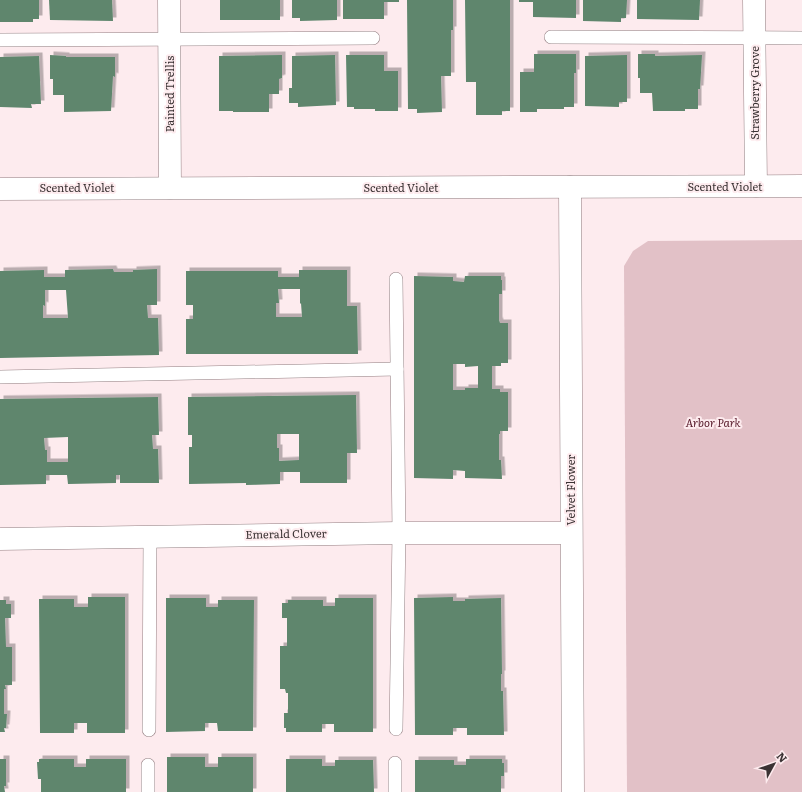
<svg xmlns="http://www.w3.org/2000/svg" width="802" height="792" font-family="Literata,serif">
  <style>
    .green { fill: #e2c1c7 }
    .building { fill: #5e866d; fill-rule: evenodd; filter: url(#shadow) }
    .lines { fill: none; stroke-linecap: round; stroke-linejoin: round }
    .lane-casing { stroke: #937f82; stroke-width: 14 }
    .street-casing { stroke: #937f82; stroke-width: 23 }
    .lane { stroke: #fff; stroke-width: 13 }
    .street { stroke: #fff; stroke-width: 22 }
    .labels { text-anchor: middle; stroke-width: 4; stroke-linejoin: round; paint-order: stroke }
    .street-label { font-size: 11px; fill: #3a3233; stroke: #fdebee }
    .park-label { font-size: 11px; font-style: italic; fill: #5c2030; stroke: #fdebee }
  </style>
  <defs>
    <filter id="shadow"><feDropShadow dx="3.5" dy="-3.5" stdDeviation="0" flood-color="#0004"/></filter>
  </defs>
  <rect width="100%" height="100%" fill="#fdebee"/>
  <path class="green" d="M 802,240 L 802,792 L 627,792 L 624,266 L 633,251 L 648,241 Z"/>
  <g class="building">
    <path d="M 0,0 L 39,0 L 39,19 L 33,19 L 33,22 L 0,22 Z"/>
    <path d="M 49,0 L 112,0 L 113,21 L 50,20 Z"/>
    <rect x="220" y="0" width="60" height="20"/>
    <path d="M 292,0 L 337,0 L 337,20 L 300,21 L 300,18 L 292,18 Z"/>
    <path d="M 343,0 L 399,0 L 399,2 L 384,2 L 384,19 L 343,19 Z"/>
    <path d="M 407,0 L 453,0 L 453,30 L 451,30 L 451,76 L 441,76 L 442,112 L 417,113 L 417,109 L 408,109 Z"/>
    <path d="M 465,0 L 510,0 L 510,111 L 502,111 L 502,115 L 476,115 L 476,82 L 466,82 Z"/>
    <path d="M 519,0 L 576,0 L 576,18 L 533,17 L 533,2 L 519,2 Z"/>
    <path d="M 583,0 L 627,0 L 626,18 L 621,18 L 621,22 L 583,21 Z"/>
    <path d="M 637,0 L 700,0 L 699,20 L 637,19 Z"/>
    <path d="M 534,54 L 576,54 L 576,73 L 574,73 L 574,107 L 564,107 L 564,109 L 537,109 L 537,112 L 520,112 L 520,72 L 534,72 Z"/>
    <path d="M 638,54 L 655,54 L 655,56 L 702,55 L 700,89 L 698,89 L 698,109 L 685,109 L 685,111 L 653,111 L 652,93 L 640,93 L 640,78 L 638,78 Z"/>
    <path d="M 50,55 L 66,56 L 66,57 L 115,57 L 115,77 L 113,76 L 111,111 L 64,112 L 64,95 L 53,95 L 53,79 L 50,79 Z"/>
    <path d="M 282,55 L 282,78 L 279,79 L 279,94 L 269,94 L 269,112 L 233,112 L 233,111 L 219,111 L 219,56 Z"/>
    <path d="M 335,55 L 336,105 L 298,107 L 298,103 L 289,103 L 289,88 L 292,88 L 292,56 Z"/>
    <path d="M 346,55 L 384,55 L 384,71 L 398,71 L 398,111 L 375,111 L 375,109 L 354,109 L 354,107 L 347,107 Z"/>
    <path d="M 627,55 L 627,102 L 619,102 L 619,107 L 585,106 L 585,56 Z"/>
    <path d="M 39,56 L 41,104 L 31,104 L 32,108 L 0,107 L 0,57 Z"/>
    <path d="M 113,269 L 114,272 L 133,272 L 133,270 L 157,269 L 157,305 L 147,305 L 148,318 L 158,318 L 159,355 L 0,358 L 0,271 L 44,270 L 44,277 L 65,277 L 65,270 ZM 45,290 L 66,290 L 68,318 L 43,318 L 43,305 L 45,306 Z"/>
    <path d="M 299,270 L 347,270 L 347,306 L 357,306 L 358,354 L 186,354 L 186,319 L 193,319 L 193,305 L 186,305 L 186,271 L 278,271 L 278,277 L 299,277 ZM 278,289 L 300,289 L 300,304 L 301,303 L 302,317 L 276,317 L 276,303 L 279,303 Z"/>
    <path d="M 414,276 L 453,277 L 453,281 L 464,282 L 465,276 L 501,276 L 501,280 L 502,280 L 502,294 L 499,294 L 499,320 L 500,323 L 508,323 L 508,363 L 501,363 L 501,366 L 492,366 L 492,389 L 500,389 L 500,392 L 508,392 L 508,431 L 500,431 L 500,434 L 499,434 L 499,460 L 501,460 L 502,479 L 465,478 L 465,471 L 453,470 L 453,479 L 414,478 ZM 453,364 L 465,364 L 465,367 L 478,366 L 478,388 L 465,388 L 465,390 L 453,390 Z"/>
    <path d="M 356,395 L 357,453 L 347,453 L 347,483 L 300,483 L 300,472 L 280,472 L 280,484 L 246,485 L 246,483 L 189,484 L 189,447 L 192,447 L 192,435 L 188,435 L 188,397 ZM 277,434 L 299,434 L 299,460 L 279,461 L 279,448 L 277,448 Z"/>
    <path d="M 158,397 L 159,435 L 152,435 L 153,449 L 158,449 L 159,483 L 120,483 L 120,475 L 116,475 L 116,483 L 68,484 L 67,475 L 46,475 L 46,484 L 0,485 L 0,399 ZM 68,437 L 68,462 L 47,462 L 47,450 L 45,450 L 44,438 Z"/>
    <path d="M 88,597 L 125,597 L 125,733 L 87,733 L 87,723 L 74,723 L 74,733 L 40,733 L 39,599 L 74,599 L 74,607 L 88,607 Z"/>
    <path d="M 453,597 L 453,601 L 465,601 L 465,599 L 501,598 L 502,674 L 501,674 L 501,691 L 503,691 L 504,735 L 467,735 L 467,728 L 453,728 L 453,735 L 415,735 L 414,598 Z"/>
    <path d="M 166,598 L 206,598 L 206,607 L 218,607 L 218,600 L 254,600 L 253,731 L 218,731 L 217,723 L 205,723 L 205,731 L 166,732 Z"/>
    <path d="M 335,598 L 373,598 L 373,732 L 334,732 L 334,724 L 322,724 L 322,732 L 286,732 L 286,728 L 284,728 L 284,713 L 288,713 L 288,693 L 286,693 L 285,689 L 280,689 L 280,646 L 287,646 L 287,618 L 282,618 L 282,603 L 288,603 L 288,600 L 323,600 L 323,606 L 335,606 Z"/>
    <path d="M 0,600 L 6,600 L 6,604 L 11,604 L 11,618 L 5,618 L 6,647 L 12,647 L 12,685 L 5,685 L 6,689 L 4,689 L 4,714 L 7,714 L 6,728 L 4,728 L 5,732 L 0,732 Z"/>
    <path d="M 167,757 L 205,757 L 205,767 L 218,767 L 218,757 L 253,757 L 253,792 L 167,792 Z"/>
    <path d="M 0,759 L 6,759 L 6,786 L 4,786 L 5,792 L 0,792 Z"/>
    <path d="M 39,759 L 74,759 L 74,767 L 86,767 L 86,759 L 126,759 L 126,792 L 41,792 L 41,779 L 38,779 L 37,762 L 39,762 Z"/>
    <path d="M 286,759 L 322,759 L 322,766 L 335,766 L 335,760 L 373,760 L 374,792 L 286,792 Z"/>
    <path d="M 466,759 L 502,759 L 502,763 L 504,763 L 504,776 L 501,776 L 501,792 L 415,792 L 415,760 L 454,760 L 454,765 L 466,765 Z"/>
  </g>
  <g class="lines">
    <defs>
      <g id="lane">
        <path d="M 551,37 L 802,38"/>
        <path d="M 0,40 L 373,38"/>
        <path d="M 396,279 L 399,533 L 396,729"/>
        <path d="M 0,377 L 397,369"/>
        <path d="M 149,730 L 150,536"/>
        <path d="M 395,763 L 395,792"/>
        <path d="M 148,792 L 148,765"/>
      </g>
      <g id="street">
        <path d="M 169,0 L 170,188"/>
        <path d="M 754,0 L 756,186"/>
        <path d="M 570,187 L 573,792"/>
        <path d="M 0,189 L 802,186"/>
        <path d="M 0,539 L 399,533 L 571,533"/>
      </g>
    </defs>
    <use href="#lane" class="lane-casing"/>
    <use href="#street" class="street-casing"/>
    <use href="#lane" class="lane"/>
    <use href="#street" class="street"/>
  </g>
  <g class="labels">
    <g class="street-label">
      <text transform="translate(755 93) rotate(-90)" y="4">Strawberry Grove</text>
      <text transform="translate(170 94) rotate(-90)" y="4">Painted Trellis</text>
      <text x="725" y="191">Scented Violet</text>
      <text x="77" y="192">Scented Violet</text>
      <text x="401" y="192">Scented Violet</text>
      <text transform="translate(571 490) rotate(-90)" y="4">Velvet Flower</text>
      <text transform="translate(286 534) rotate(-1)" y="4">Emerald Clover</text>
    </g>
    <g class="park-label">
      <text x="713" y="427">Arbor Park</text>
    </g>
  </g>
  <g transform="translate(774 764) rotate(50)" stroke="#fdebee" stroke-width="3" paint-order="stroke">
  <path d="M0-3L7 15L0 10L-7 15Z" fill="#3a3233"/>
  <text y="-6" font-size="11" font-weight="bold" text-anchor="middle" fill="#3a3233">N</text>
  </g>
</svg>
